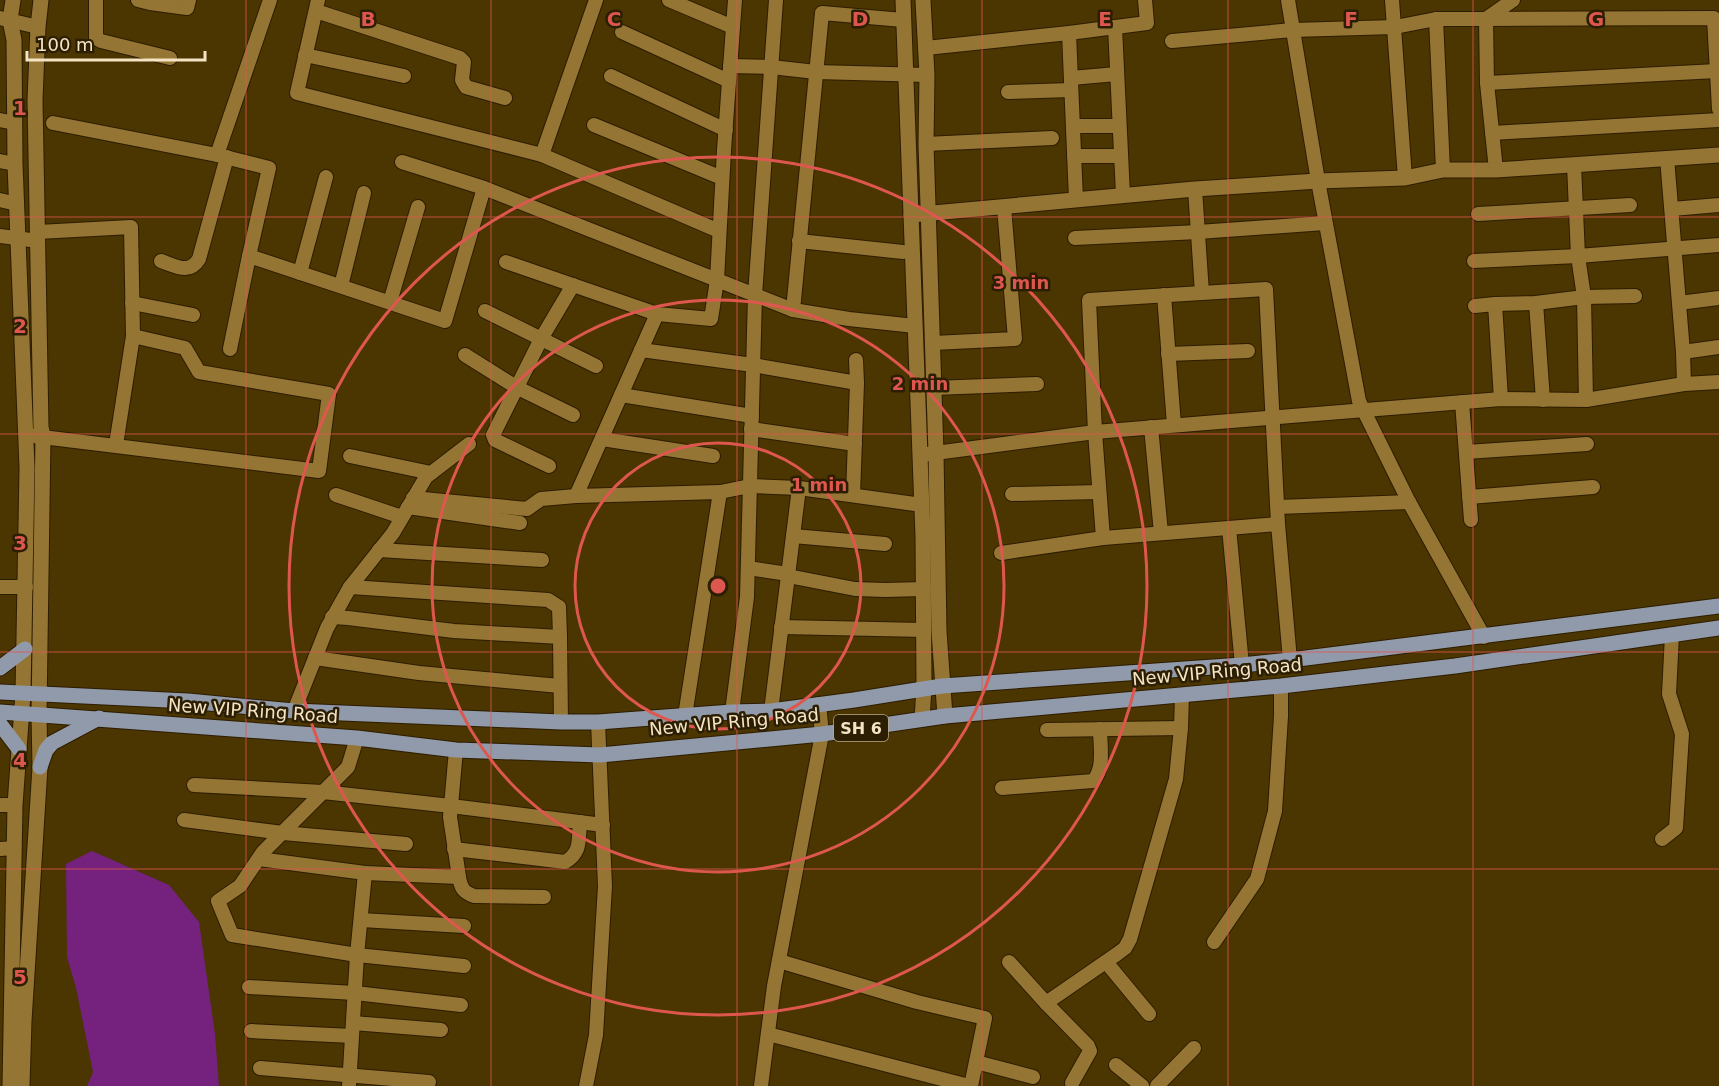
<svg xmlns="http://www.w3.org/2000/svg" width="1719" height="1086" font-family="'DejaVu Sans',sans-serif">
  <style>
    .water { fill: #74227d }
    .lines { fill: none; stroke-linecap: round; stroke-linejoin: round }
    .minor-casing { stroke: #2d1d00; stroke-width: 16 }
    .tertiary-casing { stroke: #2d1d00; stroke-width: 17 }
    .primary-casing { stroke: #2d1d00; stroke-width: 17 }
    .minor { stroke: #947534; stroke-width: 14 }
    .tertiary { stroke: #947534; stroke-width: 15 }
    .primary { stroke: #919aaa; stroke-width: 15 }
    .grid { fill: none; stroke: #de574f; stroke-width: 1.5; stroke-opacity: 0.55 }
    .ring { fill: none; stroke: #de574f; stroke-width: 3 }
    .labels { text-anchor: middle; stroke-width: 5; stroke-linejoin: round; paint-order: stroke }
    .shield { fill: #2b1e03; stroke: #b8a98a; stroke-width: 1.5 }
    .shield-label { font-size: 16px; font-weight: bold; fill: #f5e4c4 }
    .street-label { font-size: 18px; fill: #f5e4c4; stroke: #2b1e03 }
    .grid-label { font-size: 20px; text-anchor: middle; font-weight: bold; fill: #de574f; stroke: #2b1e03; stroke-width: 5; stroke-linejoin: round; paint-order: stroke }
    .centre { fill: #de574f; stroke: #2b1e03; stroke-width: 3 }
    .ring-label { font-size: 18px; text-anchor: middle; font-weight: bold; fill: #de574f; stroke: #2b1e03; stroke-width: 5; stroke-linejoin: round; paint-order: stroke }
  </style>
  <rect width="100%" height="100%" fill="#4b3500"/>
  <path class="water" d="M 92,851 L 169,885 L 199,922 L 215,1034 L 219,1086 L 87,1086 L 93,1072 L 76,988 L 67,957 L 66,864 Z"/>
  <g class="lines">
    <defs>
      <g id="minor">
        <path d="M 96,0 L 96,38 L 101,41 L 170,58"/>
        <path d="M 138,0 L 150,3 L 187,8 L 189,0"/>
        <path d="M 318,0 L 297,93 L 542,155"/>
        <path d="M 596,0 L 542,155 L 719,231"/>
        <path d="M 669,0 L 733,27"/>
        <path d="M 1288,0 L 1318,181 L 1359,401 L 1409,502 L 1484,637"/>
        <path d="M 1392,0 L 1405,178"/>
        <path d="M 316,11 L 460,58 L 464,62 L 462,80 L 466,87 L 505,98"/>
        <path d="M 0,18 L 38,27"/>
        <path d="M 1436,19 L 1443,170"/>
        <path d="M 1115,27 L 1123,195"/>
        <path d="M 622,32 L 729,81"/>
        <path d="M 1069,33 L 1076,200"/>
        <path d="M 1172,41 L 1293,30 L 1395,27 L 1436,19 L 1486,19 L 1513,0"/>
        <path d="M 926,48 L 1069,33 L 1147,23 L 1145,0"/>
        <path d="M 305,55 L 404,76"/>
        <path d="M 730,66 L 771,67 L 816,72 L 927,75"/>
        <path d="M 611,76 L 726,130"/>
        <path d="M 1071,78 L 1117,74"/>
        <path d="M 1487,83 L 1717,71"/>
        <path d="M 1008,92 L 1071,90"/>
        <path d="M 0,120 L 15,123"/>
        <path d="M 53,123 L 217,155 L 269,168 L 249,256 L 445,321 L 484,188"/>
        <path d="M 594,125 L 722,178"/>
        <path d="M 1073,126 L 1119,126"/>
        <path d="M 1492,133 L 1719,120"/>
        <path d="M 926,144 L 1052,138"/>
        <path d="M 217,155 L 270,0"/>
        <path d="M 1074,156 L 1121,156"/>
        <path d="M 1667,158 L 1683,352 L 1684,384"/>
        <path d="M 0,161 L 15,164"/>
        <path d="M 402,162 L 484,188 L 793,310 L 849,319 L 915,326"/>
        <path d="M 1574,165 L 1578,256 L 1584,297 L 1586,400"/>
        <path d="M 1496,170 L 1487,83 L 1486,19 L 1714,18 L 1719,109"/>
        <path d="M 1195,189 L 1202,293"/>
        <path d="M 0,200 L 17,204"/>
        <path d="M 1672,209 L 1719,205"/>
        <path d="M 1478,214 L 1630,205"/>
        <path d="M 38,232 L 131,227 L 133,336 L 116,445"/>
        <path d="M 0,236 L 38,241"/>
        <path d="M 1075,238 L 1198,232 L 1325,223"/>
        <path d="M 799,241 L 903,252"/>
        <path d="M 161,261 C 176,266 189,275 199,259 L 227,157"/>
        <path d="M 1474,261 L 1578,256 L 1719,245"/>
        <path d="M 506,262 L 657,314"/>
        <path d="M 300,273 L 326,177"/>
        <path d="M 341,286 L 364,193"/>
        <path d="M 1164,295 L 1174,425"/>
        <path d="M 390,302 L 418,207"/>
        <path d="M 132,303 L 193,315"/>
        <path d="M 1536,303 L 1543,400"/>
        <path d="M 1679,303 L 1719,298"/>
        <path d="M 1495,304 L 1501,399"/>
        <path d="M 1475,306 L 1495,304 L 1536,303 L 1584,297 L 1635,296"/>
        <path d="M 793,310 L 822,13 L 903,20"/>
        <path d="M 485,311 L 596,366"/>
        <path d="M 933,343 L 1015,339 L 1004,207"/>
        <path d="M 230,349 L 249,256"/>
        <path d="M 641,350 L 753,365 L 857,383 L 853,495"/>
        <path d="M 1683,352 L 1719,347"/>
        <path d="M 1168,354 L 1248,351"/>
        <path d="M 465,355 L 516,387 L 573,415"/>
        <path d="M 856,360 L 857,383"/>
        <path d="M 934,388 L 1037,384"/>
        <path d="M 621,395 L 752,416"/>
        <path d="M 1462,402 L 1471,520"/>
        <path d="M 1151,427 L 1161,533"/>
        <path d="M 751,429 L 855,444"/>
        <path d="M 26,435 L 319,471 L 329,394 L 199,372 L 185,348 L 133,336"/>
        <path d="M 602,439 L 713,456"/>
        <path d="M 1466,452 L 1587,444"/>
        <path d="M 920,455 L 1095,432 L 1501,399 L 1586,400 L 1684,384 L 1719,382"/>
        <path d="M 350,456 L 431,473"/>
        <path d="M 549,466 L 495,440 L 493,435 L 541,339 L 573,285"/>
        <path d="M 799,488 L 922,505"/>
        <path d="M 720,492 L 750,486 L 799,488 L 771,711"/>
        <path d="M 1012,494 L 1099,492"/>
        <path d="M 336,495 L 402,517"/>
        <path d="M 1469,497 L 1593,487"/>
        <path d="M 413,498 L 527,509 L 541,499 L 576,496"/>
        <path d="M 408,507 L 520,523"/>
        <path d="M 1278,507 L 1409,502"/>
        <path d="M 1229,528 L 1242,665"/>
        <path d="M 793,536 L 885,544"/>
        <path d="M 1103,538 L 1095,432 L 1089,300 L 1266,289 L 1278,524 L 1290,660"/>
        <path d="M 379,550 L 542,560"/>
        <path d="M 1001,553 L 1103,538 L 1278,524"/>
        <path d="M 748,568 L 788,574"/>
        <path d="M 788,576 L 855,589 L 885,590 L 924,589"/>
        <path d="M 0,587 L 26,587"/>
        <path d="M 350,587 L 548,600 L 559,607 L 560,637"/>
        <path d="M 332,617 L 348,618 L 454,631 L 560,637 L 561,722"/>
        <path d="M 781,627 L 924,630"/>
        <path d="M 315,658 L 419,673 L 560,686"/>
        <path d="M 294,711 L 327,628 L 350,587 L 393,533 L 426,477 L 469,444"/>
        <path d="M 732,712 L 747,597 L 755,295 L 776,0"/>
        <path d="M 685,716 L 720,492 L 576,496 L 657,314 L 711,319 L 717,280 L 724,150 L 735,0"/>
        <path d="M 1047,730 L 1181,728"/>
        <path d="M 357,738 L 348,767 L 263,852 L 240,886 L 218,901 L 232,935 L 357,955 L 464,966"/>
        <path d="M 194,785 L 323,792 L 451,806 L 603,825"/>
        <path d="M 1002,788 L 1093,781 C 1105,769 1100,745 1100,729"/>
        <path d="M 0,805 L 15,805"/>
        <path d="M 184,820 L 283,833 L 406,844"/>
        <path d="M 1662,839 L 1676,828 L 1682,734 L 1669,694 L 1672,635"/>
        <path d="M 0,849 L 14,848"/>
        <path d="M 454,849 L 565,862 C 582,852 578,840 580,822"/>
        <path d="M 259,859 L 365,873 L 357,955 L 349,1086"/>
        <path d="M 365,873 L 459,877 L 450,817 L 456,750"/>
        <path d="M 459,877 C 461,888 463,892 474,896 L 544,897"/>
        <path d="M 361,920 L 464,926"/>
        <path d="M 1214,942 L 1257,879 L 1275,811 L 1281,716 L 1281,686"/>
        <path d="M 779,961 L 917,1002 L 985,1018 L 971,1086"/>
        <path d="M 1009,962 L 1046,1003 L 1088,1046 L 1090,1051 L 1072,1083"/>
        <path d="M 1106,962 L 1149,1014"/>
        <path d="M 249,987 L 355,993 L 461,1005"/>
        <path d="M 1046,1003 L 1117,954 L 1125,948 L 1130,939 L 1176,779 L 1181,728 L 1182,695"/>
        <path d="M 353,1023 L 441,1030"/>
        <path d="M 251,1031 L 352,1036"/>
        <path d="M 768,1034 L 969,1086"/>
        <path d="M 976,1062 L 1033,1077"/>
        <path d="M 1116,1065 L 1142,1086"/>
        <path d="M 260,1068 L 429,1082"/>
        <path d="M 586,1086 L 596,1035 L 605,886 L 598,722"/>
        <path d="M 761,1086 L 774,986 L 822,734 L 819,704"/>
        <path d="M 1157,1086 L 1194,1048"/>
      </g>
      <g id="tertiary">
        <path d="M 903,0 L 923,536 L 924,688 L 922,719"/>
        <path d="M 923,0 L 927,75 L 926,144 L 936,453 L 939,631 L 945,716"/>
        <path d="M 911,215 L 1195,189 L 1318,181 L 1405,178 L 1443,170 L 1496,170 L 1719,155"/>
        <path d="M 10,1086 L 15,805 L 23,694 L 27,468 L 15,164 L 14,40 L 10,20 L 13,0"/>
        <path d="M 22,1086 L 24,1021 L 40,767 L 39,714 L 43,436 L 41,427 L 35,100 L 38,27 L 41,0"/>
      </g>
      <g id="primary">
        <path d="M 0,668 L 25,649"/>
        <path d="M 0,692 L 188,701 L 294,711 L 561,722 L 598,722 L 732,712 L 771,711 L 854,700 L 942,686 L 1242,665 L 1290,660 L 1719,606"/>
        <path d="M 0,712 L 357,738 L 456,750 L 600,755 L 822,734 L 945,716 L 1281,686 L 1455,666 L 1719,628"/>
        <path d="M 0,724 L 19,749"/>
        <path d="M 40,767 L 46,750 L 52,743 L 99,718"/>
      </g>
    </defs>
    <use href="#minor" class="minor-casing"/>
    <use href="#tertiary" class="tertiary-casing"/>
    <use href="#primary" class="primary-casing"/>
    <use href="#minor" class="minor"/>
    <use href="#tertiary" class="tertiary"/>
    <use href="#primary" class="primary"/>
  </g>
  <path class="grid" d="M 246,0 L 246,1086M 491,0 L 491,1086M 737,0 L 737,1086M 982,0 L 982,1086M 1228,0 L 1228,1086M 1473,0 L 1473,1086M 0,217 L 1719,217M 0,434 L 1719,434M 0,652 L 1719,652M 0,869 L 1719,869"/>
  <g class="ring">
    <circle cx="718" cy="586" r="143"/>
    <circle cx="718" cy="586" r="286"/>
    <circle cx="718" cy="586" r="429"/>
  </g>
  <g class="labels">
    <rect class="shield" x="834" y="715" width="54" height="26" rx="4.5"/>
    <g class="shield-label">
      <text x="861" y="734">SH 6</text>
    </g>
    <g class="street-label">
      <text transform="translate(1217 672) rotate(-5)" y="6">New VIP Ring Road</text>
      <text transform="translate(253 711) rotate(4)" y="6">New VIP Ring Road</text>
      <text transform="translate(734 722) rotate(-5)" y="6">New VIP Ring Road</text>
    </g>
  </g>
  <g class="grid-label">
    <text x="368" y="26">B</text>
    <text x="614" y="26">C</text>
    <text x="860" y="26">D</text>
    <text x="1105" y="26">E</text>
    <text x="1351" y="26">F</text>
    <text x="1596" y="26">G</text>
    <text x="20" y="115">1</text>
    <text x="20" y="333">2</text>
    <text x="20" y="550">3</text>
    <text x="20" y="767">4</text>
    <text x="20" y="984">5</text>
  </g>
  <circle cx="718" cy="586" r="9" class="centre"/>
  <g class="ring-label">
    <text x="1021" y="289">3 min</text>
    <text x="920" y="390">2 min</text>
    <text x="819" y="491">1 min</text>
  </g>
  <path d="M27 51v9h178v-9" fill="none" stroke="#f5e4c4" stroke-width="3"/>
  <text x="36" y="51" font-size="18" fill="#f5e4c4" stroke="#2b1e03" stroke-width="4.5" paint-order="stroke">100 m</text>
</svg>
